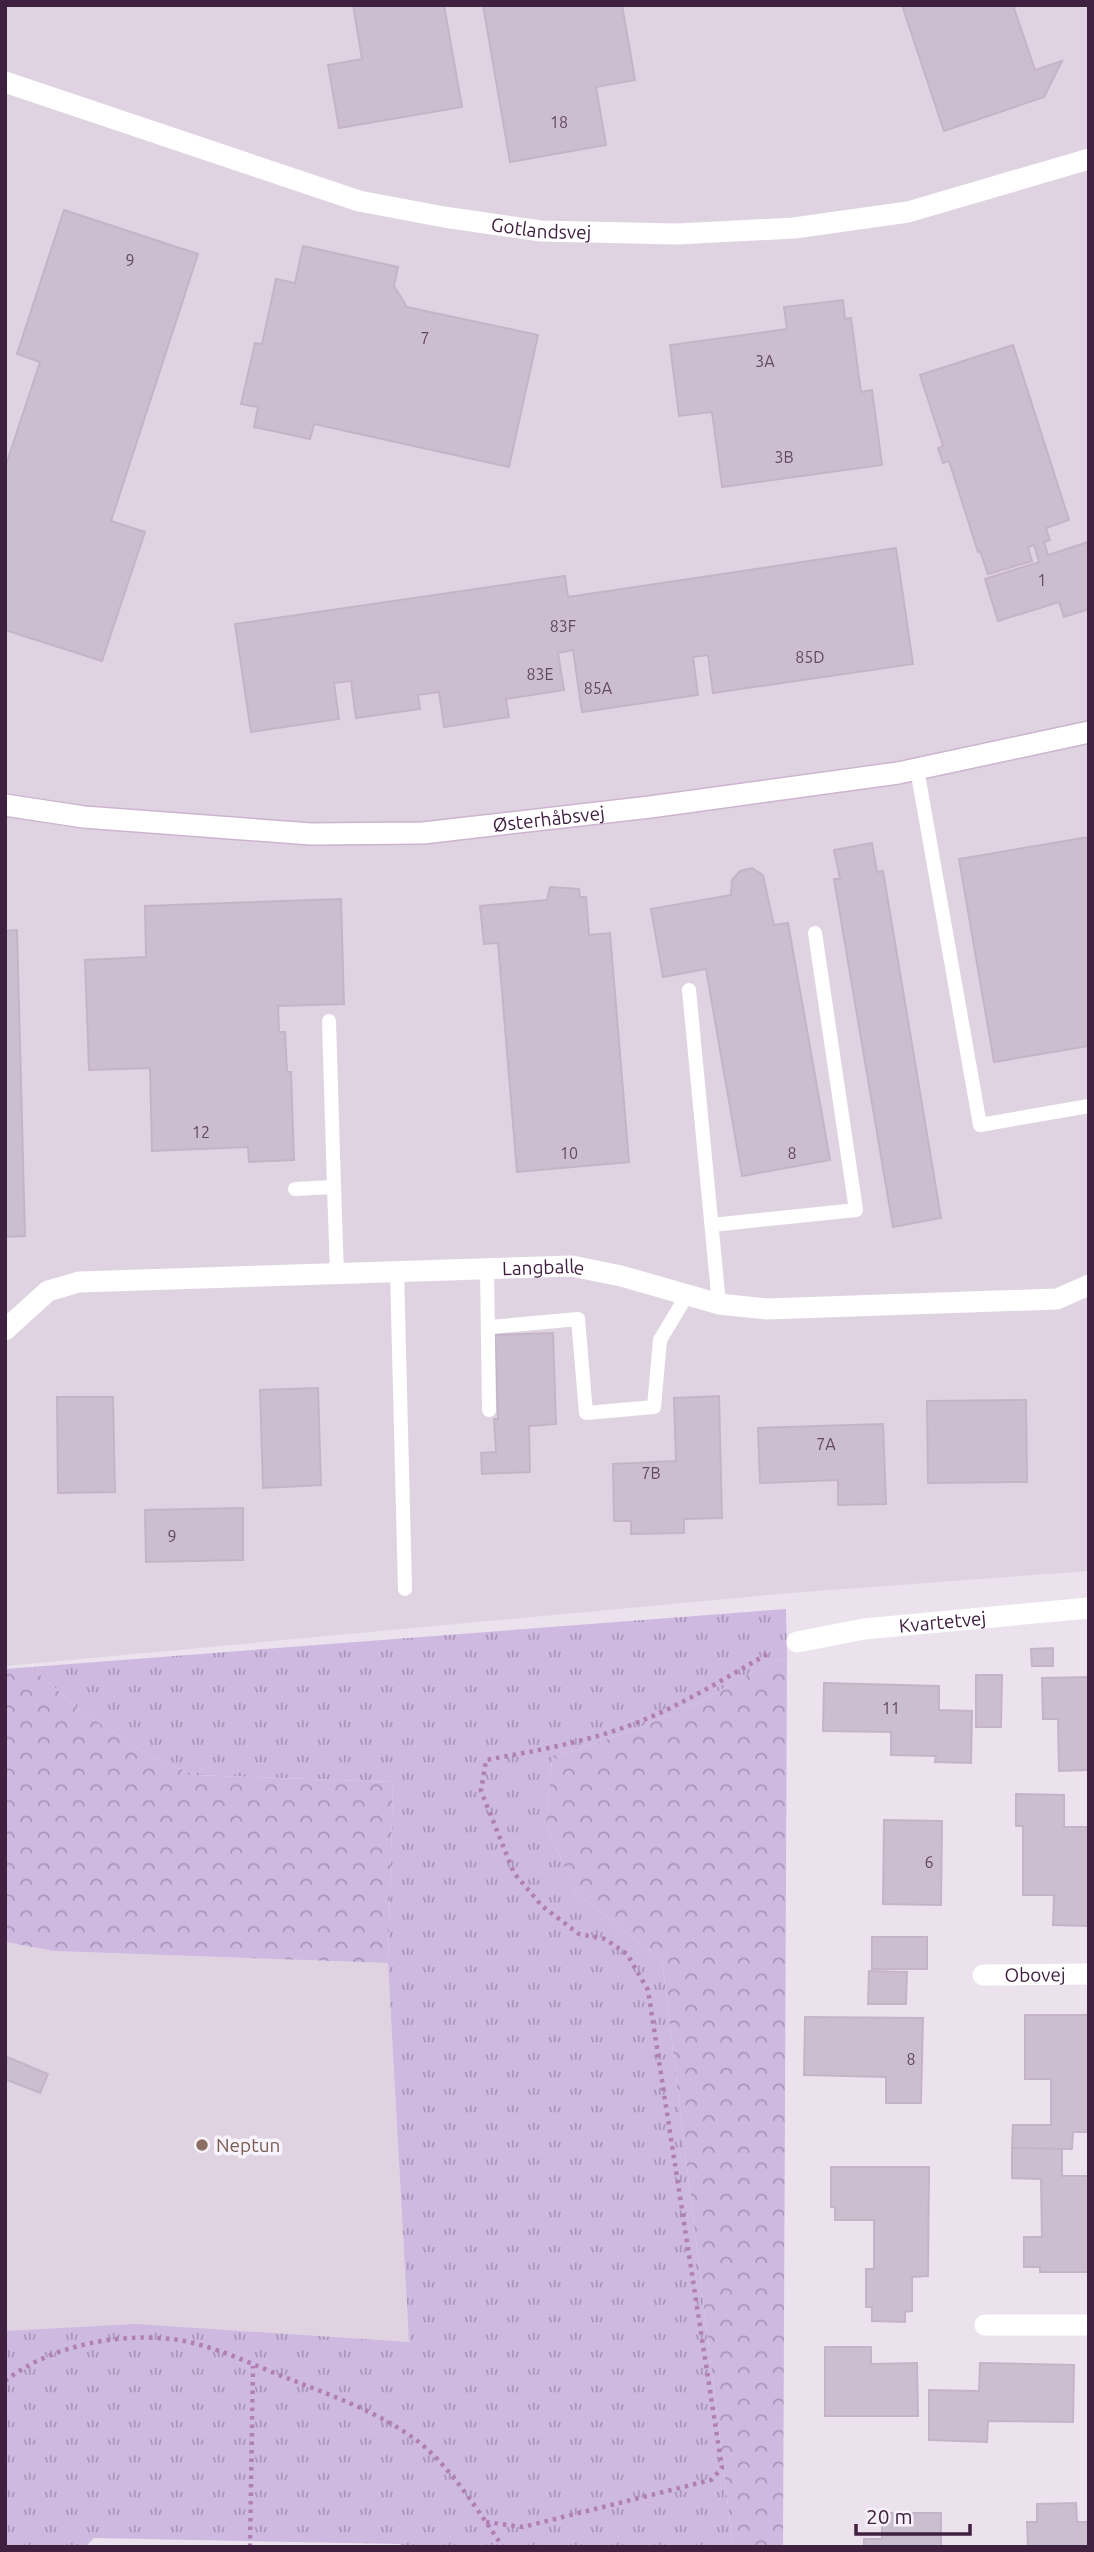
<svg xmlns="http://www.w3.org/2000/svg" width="1094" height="2552" font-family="Ubuntu,sans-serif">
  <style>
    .built { fill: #dfd3e2 }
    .grass { fill: url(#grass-tufts) }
    .forest { fill: url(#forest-crowns) }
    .building { fill: #cbbecf; stroke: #c5b4c8; stroke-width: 2 }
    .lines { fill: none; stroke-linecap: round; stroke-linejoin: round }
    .secondary-casing { stroke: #ccb4cf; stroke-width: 24 }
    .path { stroke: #b17fb5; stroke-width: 4.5; stroke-dasharray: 3.5 5; stroke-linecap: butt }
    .lane { stroke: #fff; stroke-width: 14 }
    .street { stroke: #fff; stroke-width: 21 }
    .secondary { stroke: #fff; stroke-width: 21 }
    .education-dot { fill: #8d6e63; stroke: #f8f3fa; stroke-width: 2.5 }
    .labels { text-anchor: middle; stroke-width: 7; stroke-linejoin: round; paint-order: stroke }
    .number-label { font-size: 16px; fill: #634864 }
    .street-label { font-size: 19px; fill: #402041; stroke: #f8f3fa }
    .education-label { font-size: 19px; fill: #785e54; stroke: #f8f3fa; text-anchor: start }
  </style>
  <defs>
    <pattern id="grass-tufts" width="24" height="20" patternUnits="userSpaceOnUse" patternTransform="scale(1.75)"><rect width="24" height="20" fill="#ceb9e1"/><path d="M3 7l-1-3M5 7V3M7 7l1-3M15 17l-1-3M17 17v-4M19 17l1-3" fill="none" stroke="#a996b8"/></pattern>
    <pattern id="forest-crowns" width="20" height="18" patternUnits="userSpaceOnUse" patternTransform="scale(1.75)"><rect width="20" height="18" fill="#ceb9e1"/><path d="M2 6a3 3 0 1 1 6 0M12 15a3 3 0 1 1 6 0" fill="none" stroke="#a996b8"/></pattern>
  </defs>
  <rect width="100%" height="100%" fill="#ebe2ee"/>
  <g class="built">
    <path d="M 5,5 L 1089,5 L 1089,1571 L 790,1593 L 5,1666 Z"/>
    <path d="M 5,1942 L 54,1951 L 388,1963 L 409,2343 L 5,2340 Z"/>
  </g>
  <path class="grass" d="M 786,1609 L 787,1657 C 755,1667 728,1688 697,1703 C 650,1725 601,1741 552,1759 L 546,1823 L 575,1892 L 662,1960 L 733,2547 L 401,2547 L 400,2544 L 94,2538 L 85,2547 L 5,2547 L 5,2331 L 136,2324 L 409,2342 L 388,1963 L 393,1782 L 195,1775 L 152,1758 L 81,1711 L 31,1667 Z"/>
  <g class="forest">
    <path d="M 787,1657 L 783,2547 L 733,2547 L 662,1960 L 575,1892 L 546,1823 L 552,1759 C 601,1741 650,1725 697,1703 C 728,1688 755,1667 787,1657 Z"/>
    <path d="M 31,1667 L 81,1711 L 152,1758 L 195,1775 L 393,1782 L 388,1963 L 54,1951 L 5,1942 L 5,1669 Z"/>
  </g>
  <g class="building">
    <path d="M 353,5 L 444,5 L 462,107 L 339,128 L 328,65 L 362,59 Z"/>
    <path d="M 483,5 L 622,5 L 635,80 L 596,87 L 606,145 L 510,162 Z"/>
    <path d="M 902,5 L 1013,5 L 1035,70 L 1062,61 L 1044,97 L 944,131 Z"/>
    <path d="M 64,210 L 198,254 L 111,521 L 145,532 L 102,661 L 5,630 L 5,468 L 40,362 L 17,354 Z"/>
    <path d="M 303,246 L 398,267 L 394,286 L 407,307 L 538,335 L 509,467 L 314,424 L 310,439 L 254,427 L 258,407 L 241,404 L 255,343 L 262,344 L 276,279 L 295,283 Z"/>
    <path d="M 843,300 L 845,319 L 851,318 L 861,392 L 872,390 L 882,465 L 722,487 L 712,412 L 679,416 L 670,345 L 787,329 L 784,307 Z"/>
    <path d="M 1013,345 L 1069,520 L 1046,528 L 1050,540 L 1044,542 L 1048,555 L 1088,542 L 1089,544 L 1089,609 L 1064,617 L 1059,602 L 998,621 L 985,579 L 1039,562 L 1034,545 L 1028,547 L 1032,561 L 988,574 L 980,551 L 978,552 L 949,461 L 943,463 L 938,448 L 943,446 L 920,375 Z"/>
    <path d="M 896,548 L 913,664 L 713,693 L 708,655 L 693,657 L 698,695 L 582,712 L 573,650 L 558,653 L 564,690 L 506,699 L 509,717 L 444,727 L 439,692 L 418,695 L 420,709 L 356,718 L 351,681 L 334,683 L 339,719 L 251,732 L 235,624 L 565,576 L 568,597 Z"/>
    <path d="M 1089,837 L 1089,1046 L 994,1062 L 959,859 Z"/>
    <path d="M 872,843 L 877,872 L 883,871 L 941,1218 L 893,1227 L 834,879 L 840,879 L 834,850 Z"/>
    <path d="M 752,868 L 763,875 L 774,925 L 788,923 L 830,1160 L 742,1176 L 706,969 L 663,977 L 651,909 L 731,895 L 732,880 L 740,871 Z"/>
    <path d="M 550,887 L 579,889 L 580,897 L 586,897 L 589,935 L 610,933 L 629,1162 L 517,1172 L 498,943 L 484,944 L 480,906 L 547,900 Z"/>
    <path d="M 341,899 L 344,1004 L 278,1006 L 279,1032 L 285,1032 L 287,1072 L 291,1072 L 294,1160 L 249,1162 L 248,1147 L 152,1151 L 150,1068 L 89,1070 L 85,960 L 146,957 L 145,906 Z"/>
    <path d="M 17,930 L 25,1236 L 5,1237 L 5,931 Z"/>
    <path d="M 553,1333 L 556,1424 L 529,1426 L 530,1472 L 482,1474 L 481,1453 L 496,1452 L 494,1419 L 498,1419 L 495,1335 Z"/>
    <path d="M 318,1388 L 321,1485 L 263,1488 L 260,1390 Z"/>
    <path d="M 719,1396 L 722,1518 L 684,1519 L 684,1533 L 631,1534 L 631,1521 L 614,1521 L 613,1464 L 676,1461 L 674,1398 Z"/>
    <path d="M 57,1397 L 113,1397 L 115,1492 L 58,1493 Z"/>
    <path d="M 1026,1400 L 1027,1482 L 928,1483 L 927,1401 Z"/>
    <path d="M 883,1424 L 886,1504 L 838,1505 L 838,1480 L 760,1483 L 758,1428 Z"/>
    <path d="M 243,1508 L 243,1560 L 146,1562 L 145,1510 Z"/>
    <path d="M 1053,1648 L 1053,1666 L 1032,1666 L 1031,1649 Z"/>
    <path d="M 976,1675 L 1002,1675 L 1001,1727 L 976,1727 Z"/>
    <path d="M 1089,1677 L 1089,1770 L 1059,1771 L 1058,1719 L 1043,1719 L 1042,1678 Z"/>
    <path d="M 824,1683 L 939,1686 L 939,1710 L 972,1711 L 971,1763 L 935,1762 L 936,1756 L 891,1755 L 891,1732 L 823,1731 Z"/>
    <path d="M 1016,1794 L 1064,1795 L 1064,1827 L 1089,1827 L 1089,1926 L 1053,1925 L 1054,1895 L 1023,1895 L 1023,1826 L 1016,1826 Z"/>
    <path d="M 884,1820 L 942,1821 L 941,1905 L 883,1904 Z"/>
    <rect x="872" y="1937" width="55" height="32"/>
    <path d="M 869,1971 L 907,1972 L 906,2004 L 868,2004 Z"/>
    <path d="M 1025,2015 L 1089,2015 L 1089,2132 L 1073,2132 L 1072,2149 L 1012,2148 L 1013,2125 L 1051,2125 L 1051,2079 L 1025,2079 Z"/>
    <path d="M 805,2017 L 923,2018 L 921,2103 L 886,2103 L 886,2077 L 804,2075 Z"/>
    <path d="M 7,2057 L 48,2074 L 40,2093 L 5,2079 Z"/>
    <path d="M 1012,2148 L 1062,2149 L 1062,2176 L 1089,2176 L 1089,2272 L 1040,2272 L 1040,2267 L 1024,2267 L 1024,2237 L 1042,2237 L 1041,2179 L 1012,2178 Z"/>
    <path d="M 831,2167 L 929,2167 L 928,2276 L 912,2277 L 912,2311 L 905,2312 L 905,2322 L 872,2321 L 872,2307 L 866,2307 L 866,2269 L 874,2269 L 874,2220 L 835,2220 L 835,2207 L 831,2207 Z"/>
    <path d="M 825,2347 L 871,2347 L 871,2364 L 917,2363 L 918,2416 L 825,2416 Z"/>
    <path d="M 980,2363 L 1074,2365 L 1073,2422 L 988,2421 L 987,2442 L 929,2440 L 929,2390 L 979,2391 Z"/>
    <path d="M 1076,2503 L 1077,2522 L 1089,2522 L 1089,2547 L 1028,2547 L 1027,2522 L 1037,2522 L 1037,2504 Z"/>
    <path d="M 882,2513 L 941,2513 L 941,2547 L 864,2547 L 864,2539 L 882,2539 Z"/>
  </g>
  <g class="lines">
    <defs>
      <g id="secondary">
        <path id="s5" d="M 5,805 L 84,817 L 311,834 L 423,833 L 650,807 L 898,773 L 1089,732"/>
      </g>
    </defs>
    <use href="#secondary" class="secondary-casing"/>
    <g class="path">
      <path d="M 5,2381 C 50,2346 115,2333 171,2339 C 210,2343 255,2366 292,2380 C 333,2396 375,2411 412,2437 C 448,2462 478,2511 503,2547"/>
      <path d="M 486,2522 L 523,2527 L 711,2480 L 722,2468 L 648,1990 L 627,1954 L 605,1939 L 579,1934 L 542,1906 L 514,1873 L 481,1791 L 486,1760 C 534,1751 582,1743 628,1726 C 678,1708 725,1678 771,1652"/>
      <path d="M 250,2547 L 253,2366"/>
    </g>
    <g class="lane">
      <path d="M 917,769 L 980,1125 L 1089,1106"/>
      <path d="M 689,990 L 719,1304"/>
      <path d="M 329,1021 L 334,1187"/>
      <path d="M 295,1189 L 334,1187 L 337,1273"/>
      <path d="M 712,1225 L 856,1210 L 815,933"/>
      <path d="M 487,1268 L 489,1410"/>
      <path d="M 397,1271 L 405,1589"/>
      <path d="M 490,1327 L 578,1319 L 586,1413 L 654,1407 L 660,1340 L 687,1295"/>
    </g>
    <g class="street">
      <path id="s1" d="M 5,82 L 359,201 L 444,217 L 541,231 L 677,234 L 794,228 L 908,212 L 1089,159"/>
      <path id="s2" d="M 5,1330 L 48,1291 L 79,1282 L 572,1266 L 621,1276 L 719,1304 L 767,1309 L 1057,1299 L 1089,1285"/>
      <path id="s3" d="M 797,1642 L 864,1629 L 1089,1608"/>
      <path id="s4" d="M 983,1975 L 1089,1974"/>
      <path d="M 985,2325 L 1089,2325"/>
    </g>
    <use href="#secondary" class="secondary"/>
  </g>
  <circle class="education-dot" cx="202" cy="2145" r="7"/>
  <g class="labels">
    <g class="number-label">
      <text x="559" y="128">18</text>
      <text x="130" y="266">9</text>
      <text x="425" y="344">7</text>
      <text x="765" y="367">3A</text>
      <text x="784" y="463">3B</text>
      <text x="1042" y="586">1</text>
      <text x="563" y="632">83F</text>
      <text x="810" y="663">85D</text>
      <text x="540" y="680">83E</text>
      <text x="598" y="694">85A</text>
      <text x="201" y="1138">12</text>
      <text x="569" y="1159">10</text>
      <text x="792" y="1159">8</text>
      <text x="826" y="1450">7A</text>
      <text x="651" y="1479">7B</text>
      <text x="172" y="1542">9</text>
      <text x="891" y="1714">11</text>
      <text x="929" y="1868">6</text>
      <text x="911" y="2065">8</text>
    </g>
    <g class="street-label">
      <text dy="7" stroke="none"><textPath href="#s1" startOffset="558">Gotlandsvej</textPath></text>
      <text dy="7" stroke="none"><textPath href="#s5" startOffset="546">Østerhåbsvej</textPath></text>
      <text dy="7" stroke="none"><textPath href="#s2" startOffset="555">Langballe</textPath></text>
      <text dy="7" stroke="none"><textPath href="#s3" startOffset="147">Kvartetvej</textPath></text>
      <text dy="7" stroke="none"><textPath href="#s4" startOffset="52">Obovej</textPath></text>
    </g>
    <g class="education-label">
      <text x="216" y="2152">Neptun</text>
    </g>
  </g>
  <rect width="1094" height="2552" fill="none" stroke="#402041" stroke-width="14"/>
  <path d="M856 2524v10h114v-10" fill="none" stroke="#402041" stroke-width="3.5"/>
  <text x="866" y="2524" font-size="21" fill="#402041" stroke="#f8f3fa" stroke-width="5" paint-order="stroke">20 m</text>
</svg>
